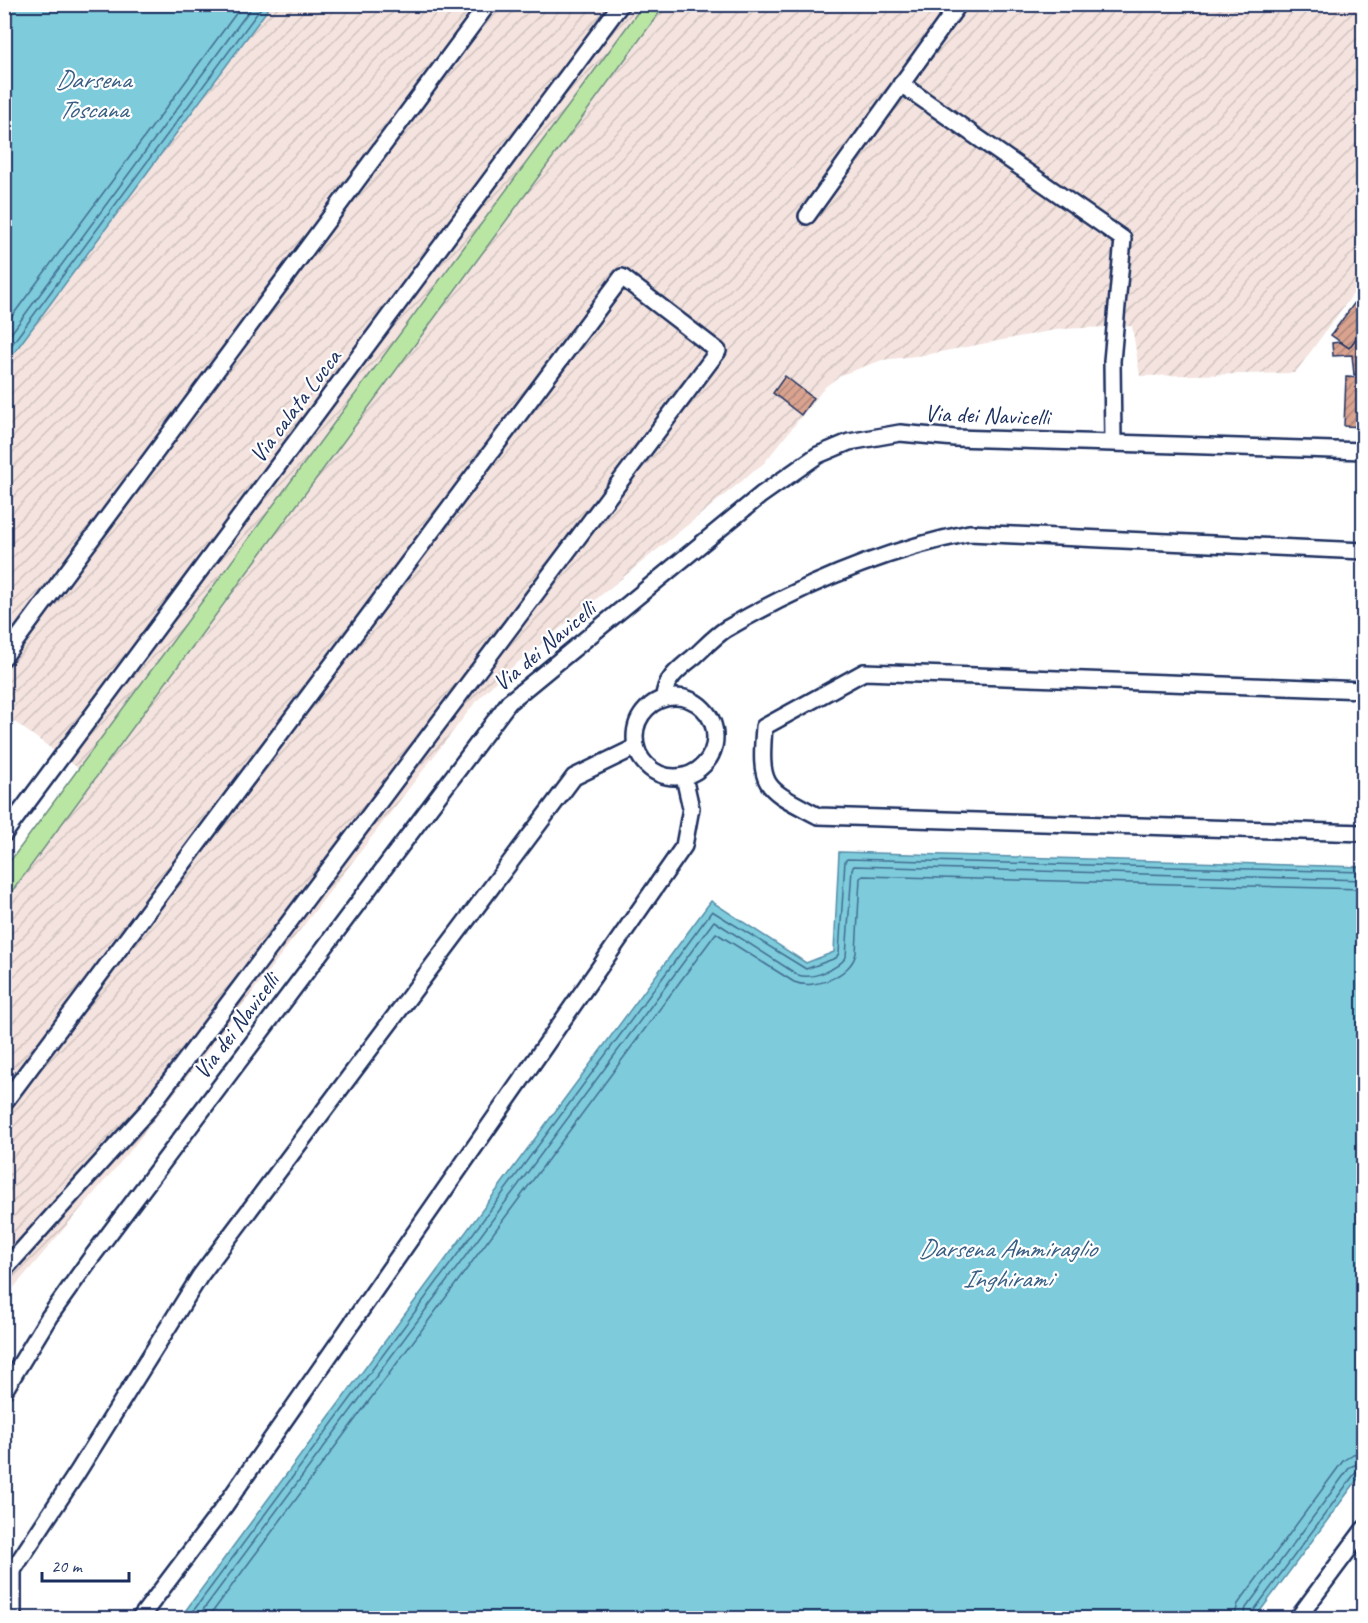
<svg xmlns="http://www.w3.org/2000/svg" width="1368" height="1623" font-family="Caveat,sans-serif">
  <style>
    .industrial { fill: url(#industrial-furrows) }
    .grass { fill: #bae6a3; stroke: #6a8a80; stroke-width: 1.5 }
    .water { fill: #7dcbdb; stroke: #568da9; stroke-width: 1.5 }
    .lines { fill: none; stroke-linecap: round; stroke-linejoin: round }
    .shore { stroke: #426d90; stroke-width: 1.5 }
    .building { fill: url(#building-hatch); stroke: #1b2f5e; stroke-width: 1.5 }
    .service-casing { stroke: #1b2f5e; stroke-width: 20 }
    .service { stroke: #fff; stroke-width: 15 }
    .labels { text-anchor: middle; stroke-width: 4.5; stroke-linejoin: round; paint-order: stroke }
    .street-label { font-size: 24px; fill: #1b2f5e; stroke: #fff }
    .water-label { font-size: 26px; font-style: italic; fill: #385e84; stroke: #fff }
  </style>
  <defs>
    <pattern id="industrial-furrows" width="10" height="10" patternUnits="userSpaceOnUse" patternTransform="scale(1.5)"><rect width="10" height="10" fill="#f4e3de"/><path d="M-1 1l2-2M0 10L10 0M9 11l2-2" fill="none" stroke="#d1c3c1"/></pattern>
    <pattern id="building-hatch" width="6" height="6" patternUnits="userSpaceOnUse" patternTransform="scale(1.5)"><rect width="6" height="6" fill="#d9a390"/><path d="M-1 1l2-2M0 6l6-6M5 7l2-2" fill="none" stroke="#af8579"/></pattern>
  </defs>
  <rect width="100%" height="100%" fill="#fff"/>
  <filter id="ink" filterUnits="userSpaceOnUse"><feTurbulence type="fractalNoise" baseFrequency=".0167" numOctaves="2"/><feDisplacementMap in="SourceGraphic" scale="12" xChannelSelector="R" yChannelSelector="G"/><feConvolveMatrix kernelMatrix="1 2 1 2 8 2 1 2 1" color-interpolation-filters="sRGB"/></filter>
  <g filter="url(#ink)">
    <path class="industrial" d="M 271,5 L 1363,5 L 1363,280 L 1295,373 L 1140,376 L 1132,326 L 1060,329 L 924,355 L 882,360 L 841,375 L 825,387 L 764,463 L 500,677 L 474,704 L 130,1151 L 5,1298 L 5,868 L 78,768 L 5,715 L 5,365 Z"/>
    <path class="grass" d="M 643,5 L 665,5 L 5,901 L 5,868 Z"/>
    <g class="water">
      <path d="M 4,5 L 271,5 L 5,365 L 4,365 Z"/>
      <path d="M 839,852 L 1363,867 L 1363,1472 L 1255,1618 L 180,1618 L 711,901 L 806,963 L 834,952 Z"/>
    </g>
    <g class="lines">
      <g class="shore">
        <path d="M 4,327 L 243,4"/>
        <path d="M 4,343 L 254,4"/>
        <path d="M 4,355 L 264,4"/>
        <path d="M 188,1618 L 712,911 L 806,969 L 836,958 L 839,953 L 845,861 L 847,859 L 1364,872"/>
        <path d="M 197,1618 L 714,921 L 798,975 C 812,980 838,969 846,957 L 852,869 L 854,866 L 1364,880"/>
        <path d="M 208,1618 L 716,933 L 794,982 C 814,991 852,975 856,953 L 860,878 L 863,876 L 1364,889"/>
        <path d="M 1234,1618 L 1238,1604 L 1343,1461 L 1353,1454 L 1364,1452"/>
        <path d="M 1243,1618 L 1246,1608 L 1350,1467 L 1364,1461"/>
        <path d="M 1251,1618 L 1252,1613 L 1356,1472 L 1364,1469"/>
      </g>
    </g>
    <g class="building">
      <path d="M 1364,290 L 1364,328 L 1349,348 L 1331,335 Z"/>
      <path d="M 1358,336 L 1364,340 L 1364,374 L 1354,375 L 1352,355 L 1333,356 L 1332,343 L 1340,342 L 1349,348 Z"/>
      <path d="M 785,376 L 813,398 L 801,415 L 773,393 Z"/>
      <path d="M 1346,377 L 1364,378 L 1364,427 L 1344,426 Z"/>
    </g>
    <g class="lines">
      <defs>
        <g id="service">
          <path d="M 901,84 L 1123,239 L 1112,361 L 1113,442"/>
          <path d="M 807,216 L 959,4"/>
          <path d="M 4,657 L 488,4"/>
          <path d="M 1364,690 L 864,672 L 764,727 C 759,790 765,788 818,816 L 1364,833"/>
          <circle cx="675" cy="737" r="40"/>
          <path d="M 664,698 C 664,679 681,667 695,656 C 705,647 715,636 726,629 C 800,586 885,550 969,533 L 1364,551"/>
          <path d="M 4,834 L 621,4"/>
          <path d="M 4,1103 L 622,277 L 718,351 L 148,1110 L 4,1270"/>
          <path d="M 4,1391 L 49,1317 L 91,1258 L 509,702 L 761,495 L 818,455 L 849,442 L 900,433 L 955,438 L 1364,451"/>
          <path d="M 13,1570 L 13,1618"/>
          <path d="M 4,1572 L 13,1570 L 77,1473 L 200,1276 L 574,777 L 636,747"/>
          <path d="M 140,1618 L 224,1507 L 684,846 L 691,808 L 684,777"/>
          <path d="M 1298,1618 L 1364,1529"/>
        </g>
      </defs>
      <use href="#service" class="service-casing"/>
      <use href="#service" class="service"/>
    </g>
  </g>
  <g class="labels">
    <g class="street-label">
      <text transform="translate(295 406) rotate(-53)" y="8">Via calata Lucca</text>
      <text transform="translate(987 415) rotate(2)" y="8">Via dei Navicelli</text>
      <text transform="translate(544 646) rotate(-40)" y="8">Via dei Navicelli</text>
      <text transform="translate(236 1026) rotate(-53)" y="8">Via dei Navicelli</text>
    </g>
    <g class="water-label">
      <text x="93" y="88">Darsena<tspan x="93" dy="30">Toscana</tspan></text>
      <text x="1007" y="1257">Darsena Ammiraglio<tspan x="1007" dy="30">Inghirami</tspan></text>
    </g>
  </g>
  <rect width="1368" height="1623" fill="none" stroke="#fff" stroke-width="24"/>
  <rect x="12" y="12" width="1344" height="1599" fill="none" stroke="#1b2f5e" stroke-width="2" filter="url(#ink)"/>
  <path d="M42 1572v9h87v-9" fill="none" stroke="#1b2f5e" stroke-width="3"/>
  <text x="51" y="1572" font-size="18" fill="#1b2f5e" stroke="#ffffff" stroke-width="4.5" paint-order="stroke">20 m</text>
</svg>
